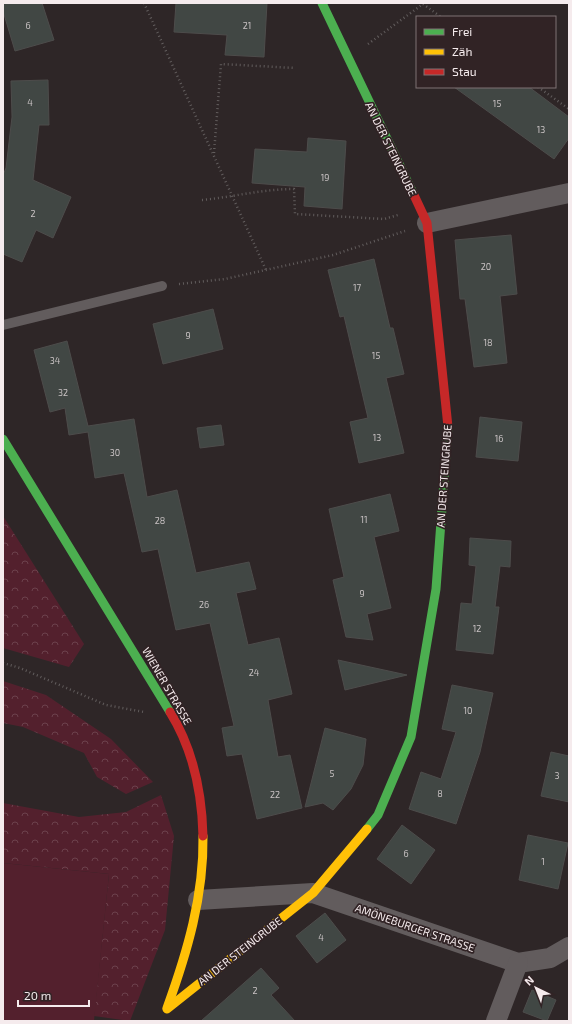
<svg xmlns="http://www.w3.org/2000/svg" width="572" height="1024" font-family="'Exo 2',sans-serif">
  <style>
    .forest { fill: url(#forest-crowns) }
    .pitch { fill: #53202d }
    .building { fill: #414744; stroke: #4d4c4b }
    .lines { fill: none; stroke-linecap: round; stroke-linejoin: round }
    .path { stroke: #625d5d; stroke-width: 2.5; stroke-dasharray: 1 3; stroke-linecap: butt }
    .lane { stroke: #625c5d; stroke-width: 10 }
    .street { stroke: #625c5d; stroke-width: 20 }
    .fast { stroke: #4caf50; stroke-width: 9 }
    .slow { stroke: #ffc107; stroke-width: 9 }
    .jam { stroke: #c62828; stroke-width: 9 }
    .labels { text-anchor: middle; stroke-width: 3.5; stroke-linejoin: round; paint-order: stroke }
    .number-label { font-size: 9px; fill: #c8c2c3 }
    .street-label { font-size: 11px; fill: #f5ebed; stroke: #312325 }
  </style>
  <defs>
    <pattern id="forest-crowns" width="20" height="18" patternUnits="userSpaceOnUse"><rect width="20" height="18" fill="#53202d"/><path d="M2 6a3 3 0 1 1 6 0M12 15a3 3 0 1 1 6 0" fill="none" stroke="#6c414c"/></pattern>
  </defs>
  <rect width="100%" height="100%" fill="#2e2627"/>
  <g class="forest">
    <path d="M 3,516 L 84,644 L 69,667 L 3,648 Z"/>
    <path d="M 3,681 L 46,695 L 111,739 L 153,782 L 126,794 L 97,777 L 84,753 L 23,727 L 3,723 Z"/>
    <path d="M 161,795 L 174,836 L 165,930 L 130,1021 L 94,1016 L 109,874 L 3,863 L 3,803 L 79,817 L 126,812 Z"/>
  </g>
  <path class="pitch" d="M 3,863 L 109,874 L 94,1021 L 3,1021 Z"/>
  <g class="building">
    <path d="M 3,3 L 42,3 L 54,40 L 15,51 L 3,11 Z"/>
    <path d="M 176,3 L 267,3 L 264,57 L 225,55 L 227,35 L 174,32 Z"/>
    <path d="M 48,80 L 49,125 L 39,125 L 33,180 L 71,197 L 53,238 L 36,230 L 22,262 L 3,254 L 3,175 L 6,168 L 12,117 L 11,81 Z"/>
    <path d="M 454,87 L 529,87 L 569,117 L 569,138 L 554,159 Z"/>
    <path d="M 308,138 L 346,141 L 342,209 L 304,206 L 305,187 L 252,183 L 255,149 L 307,152 Z"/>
    <path d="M 511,235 L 517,294 L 500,296 L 507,363 L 474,367 L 465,299 L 460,299 L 455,240 Z"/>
    <path d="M 374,259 L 390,328 L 393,328 L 404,374 L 386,378 L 404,453 L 359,463 L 350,422 L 368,418 L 344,316 L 340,317 L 328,270 Z"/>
    <path d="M 213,309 L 223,349 L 163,364 L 153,324 Z"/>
    <path d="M 67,341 L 88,426 L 134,419 L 147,497 L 177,490 L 196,573 L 249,562 L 256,589 L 236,593 L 248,645 L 279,638 L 292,694 L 268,700 L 278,757 L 290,755 L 302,808 L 257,819 L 242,754 L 227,756 L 222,728 L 234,726 L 210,623 L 176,630 L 158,549 L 142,552 L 124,473 L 95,478 L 88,432 L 69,435 L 65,408 L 50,412 L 34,350 Z"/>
    <path d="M 480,417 L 522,422 L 518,461 L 476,457 Z"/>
    <path d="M 221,425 L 224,445 L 200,448 L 197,428 Z"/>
    <path d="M 390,494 L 399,531 L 374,537 L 391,608 L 367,614 L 373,640 L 346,637 L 333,580 L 344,577 L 329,509 Z"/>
    <path d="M 470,538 L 511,541 L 510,567 L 500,566 L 495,607 L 499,607 L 493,654 L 456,650 L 461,603 L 472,604 L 476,566 L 469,565 Z"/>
    <path d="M 338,660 L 407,675 L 345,690 Z"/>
    <path d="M 452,685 L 493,693 L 480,752 L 456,824 L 409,809 L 421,772 L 441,779 L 456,732 L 442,729 Z"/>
    <path d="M 325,728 L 366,739 L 363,765 L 351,789 L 333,810 L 323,803 L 305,807 Z"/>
    <path d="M 551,752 L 569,756 L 569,802 L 541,796 Z"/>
    <path d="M 402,825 L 435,850 L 411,884 L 377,859 Z"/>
    <path d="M 528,835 L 568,843 L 558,889 L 519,880 Z"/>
    <path d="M 325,913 L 346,940 L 317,963 L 296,936 Z"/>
    <path d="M 261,968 L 279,988 L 271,995 L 295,1021 L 201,1021 Z"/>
    <path d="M 532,990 L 556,1000 L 547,1021 L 523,1012 Z"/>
  </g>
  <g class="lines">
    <g class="path">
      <path d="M 144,3 L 266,270"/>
      <path d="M 368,44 L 423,4 L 441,17"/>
      <path d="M 538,87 L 569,109"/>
      <path d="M 214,153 L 221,64 L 295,68"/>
      <path d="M 202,200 C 233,197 263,189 294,189 L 295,214 L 384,219 L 398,215"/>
      <path d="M 179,284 L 225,279 L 333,255 L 405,231"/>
      <path d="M 3,663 L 20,668 L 106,705 L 144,712"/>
    </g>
    <path class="lane" d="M 3,325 L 162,286"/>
    <g class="street">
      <path d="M 427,223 L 569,193"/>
      <path d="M 198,900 L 313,893 L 518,963 L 550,958 L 569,947"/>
      <path d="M 496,1021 L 518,963"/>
    </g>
    <g class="fast">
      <path d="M 322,3 L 413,193"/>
      <path d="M 3,439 L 170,712"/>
      <path d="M 367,829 L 378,815 L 411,737 L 436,589 L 448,427"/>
    </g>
    <g class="slow">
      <path d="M 167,1008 C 187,953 204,896 203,836"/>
      <path d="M 167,1009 L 313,893 L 367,829"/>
    </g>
    <g class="jam">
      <path d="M 413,193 L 427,223 L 448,427"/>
      <path d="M 170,712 C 193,749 202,793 203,836"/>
    </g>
  </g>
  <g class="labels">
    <g class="number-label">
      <text x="28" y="29">6</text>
      <text x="247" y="29">21</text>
      <text x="30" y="106">4</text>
      <text x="497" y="107">15</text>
      <text x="541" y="133">13</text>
      <text x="325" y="181">19</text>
      <text x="33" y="217">2</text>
      <text x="486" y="270">20</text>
      <text x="357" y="291">17</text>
      <text x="188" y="339">9</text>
      <text x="488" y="346">18</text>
      <text x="376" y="359">15</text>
      <text x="55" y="364">34</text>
      <text x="63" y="396">32</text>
      <text x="377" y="441">13</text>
      <text x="499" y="442">16</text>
      <text x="115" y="456">30</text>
      <text x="364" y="523">11</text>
      <text x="160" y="524">28</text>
      <text x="362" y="597">9</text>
      <text x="204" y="608">26</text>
      <text x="477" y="632">12</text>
      <text x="254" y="676">24</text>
      <text x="468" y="714">10</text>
      <text x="332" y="777">5</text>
      <text x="557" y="779">3</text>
      <text x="440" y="797">8</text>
      <text x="275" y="798">22</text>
      <text x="406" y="857">6</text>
      <text x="543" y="865">1</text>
      <text x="321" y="941">4</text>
      <text x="255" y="994">2</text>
    </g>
    <g class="street-label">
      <text transform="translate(391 149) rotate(64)" y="4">AN DER STEINGRUBE</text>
      <text transform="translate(444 476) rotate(-86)" y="4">AN DER STEINGRUBE</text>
      <text transform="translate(167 686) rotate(60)" y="4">WIENER STRASSE</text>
      <text transform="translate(415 928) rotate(19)" y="4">AMÖNEBURGER STRASSE</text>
      <text transform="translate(240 951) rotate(-38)" y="4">AN DER STEINGRUBE</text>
    </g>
  </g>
  <rect width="572" height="1024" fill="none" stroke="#f5ebed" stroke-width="8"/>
  <rect x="416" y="16" width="140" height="72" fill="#312325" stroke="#7f7375"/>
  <rect x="424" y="29" width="20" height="6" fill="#4caf50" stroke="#7f7375"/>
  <text x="452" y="36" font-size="12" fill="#f5ebed">Frei</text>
  <rect x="424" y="49" width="20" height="6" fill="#ffc107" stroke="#7f7375"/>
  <text x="452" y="56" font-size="12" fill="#f5ebed">Zäh</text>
  <rect x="424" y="69" width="20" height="6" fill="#c62828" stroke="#7f7375"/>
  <text x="452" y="76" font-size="12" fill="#f5ebed">Stau</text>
  <g transform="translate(536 988) rotate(317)" stroke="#312325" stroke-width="3" paint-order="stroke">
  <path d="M0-3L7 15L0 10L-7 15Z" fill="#f5ebed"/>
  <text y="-6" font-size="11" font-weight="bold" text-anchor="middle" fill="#f5ebed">N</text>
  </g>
  <path d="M18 1000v6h71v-6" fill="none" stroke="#f5ebed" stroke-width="2"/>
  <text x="24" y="1000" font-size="12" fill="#f5ebed" stroke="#312325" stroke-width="3" paint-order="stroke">20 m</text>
</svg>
